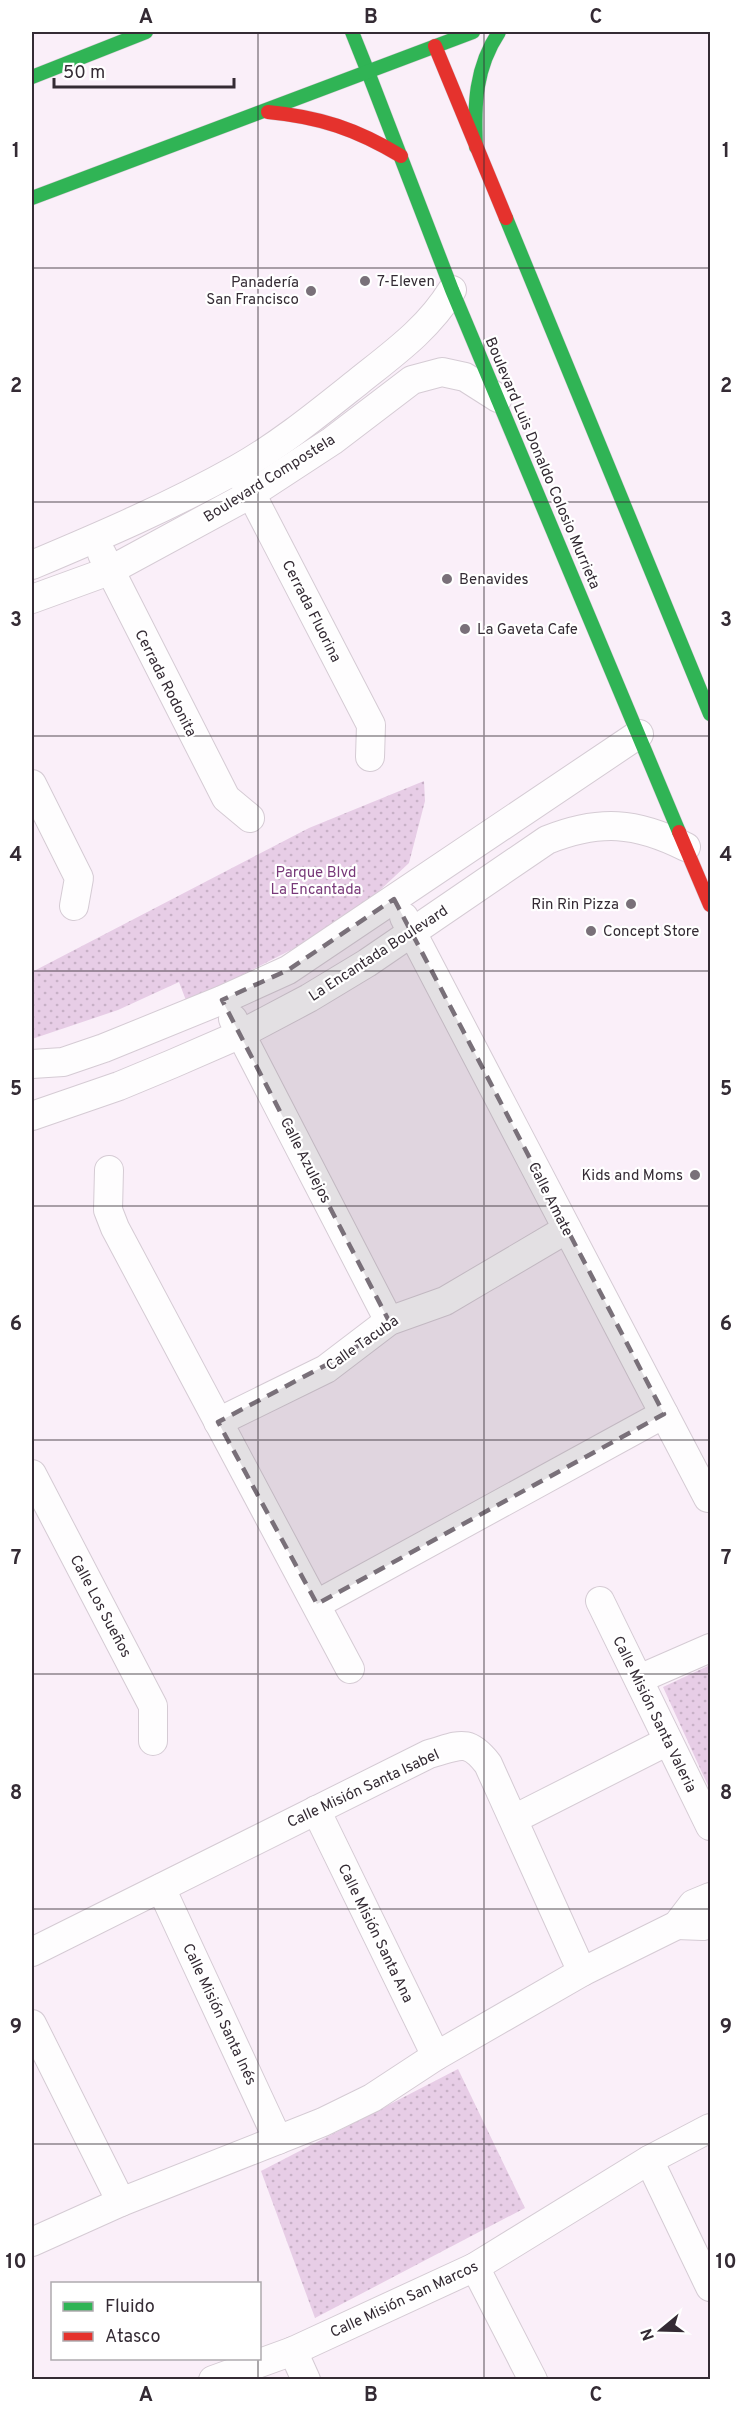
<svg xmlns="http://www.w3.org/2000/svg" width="742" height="2411" font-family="Overpass,sans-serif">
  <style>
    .grass { fill: url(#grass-dots) }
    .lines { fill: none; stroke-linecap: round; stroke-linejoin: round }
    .street-casing { stroke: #d5cbd4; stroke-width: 30 }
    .fast-casing { stroke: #d5cbd4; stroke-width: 15 }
    .jam-casing { stroke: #d5cbd4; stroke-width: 15 }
    .street { stroke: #fefdfe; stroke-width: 28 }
    .fast { stroke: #30b455; stroke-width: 14 }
    .jam { stroke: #e5322d; stroke-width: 14 }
    .marked { fill: #797079; fill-opacity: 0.2; stroke: #797079; stroke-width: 4.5; stroke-dasharray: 12 8; stroke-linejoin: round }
    .grid { fill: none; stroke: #342b34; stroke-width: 1.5; stroke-opacity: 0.55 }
    .poi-dot { fill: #797079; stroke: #fff; stroke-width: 2 }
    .labels { text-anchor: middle; stroke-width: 4.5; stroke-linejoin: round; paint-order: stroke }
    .poi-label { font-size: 15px; fill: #342b34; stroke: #fff; text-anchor: start }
    .street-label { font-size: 15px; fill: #342b34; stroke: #fff }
    .park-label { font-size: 15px; fill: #783979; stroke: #fff }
    .neatline { fill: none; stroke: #342b34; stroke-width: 2 }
    .grid-label { font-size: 20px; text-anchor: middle; font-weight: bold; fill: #342b34 }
  </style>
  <defs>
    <pattern id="grass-dots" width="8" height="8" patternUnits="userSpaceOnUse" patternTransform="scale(1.5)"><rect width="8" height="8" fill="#e7cde6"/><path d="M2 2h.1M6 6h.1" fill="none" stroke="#c7b0c6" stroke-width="1.8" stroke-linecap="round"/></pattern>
  </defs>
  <rect width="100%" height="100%" fill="#faeff9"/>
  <g class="grass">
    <path d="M 424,781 L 425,801 L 409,863 L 346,922 L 187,1003 L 179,982 L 118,1010 L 32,1039 L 32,972 L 309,828 Z"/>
    <path d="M 710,1665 L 710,1790 L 663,1687 Z"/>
    <path d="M 458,2069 L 525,2208 L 315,2318 L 261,2171 Z"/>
  </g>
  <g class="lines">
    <defs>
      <g id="street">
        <path d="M 243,478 L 371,725 L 370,757"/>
        <path d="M 102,554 L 226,798 L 250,818"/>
        <path d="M 32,565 C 101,536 171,506 237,469 C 280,445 320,412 359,381 C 394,353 428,329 452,290"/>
        <path d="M 32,599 L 109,571 L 251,494 L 332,441 L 412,380 L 442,372 L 465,377 L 498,398"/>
        <path d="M 32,784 L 79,878 L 74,906"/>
        <path d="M 404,917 L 708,1498"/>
        <path d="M 233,1019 L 389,1321"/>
        <path d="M 32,1064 L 63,1062 L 104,1048 L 222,1000 L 288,970 L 639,734"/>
        <path d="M 32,1116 L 119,1086 L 172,1064 L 241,1034 L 309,998 L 367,963 L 547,840 C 600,819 636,822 686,847"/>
        <path d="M 109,1170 L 108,1210 L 115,1228 L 350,1669"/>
        <path d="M 218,1422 L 326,1369 L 389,1321 L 445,1301 L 567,1229"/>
        <path d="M 32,1474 L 153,1706 L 153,1741"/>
        <path d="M 600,1601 L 710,1826"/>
        <path d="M 317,1604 L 664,1414"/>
        <path d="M 639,1679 L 710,1648"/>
        <path d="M 316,1810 L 436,2056"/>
        <path d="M 514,1819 L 668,1741"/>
        <path d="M 161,1888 L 278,2140"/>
        <path d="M 677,1925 L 703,1926 L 710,1924"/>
        <path d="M 32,1952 L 429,1754 C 459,1746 467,1737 488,1764 L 582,1972"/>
        <path d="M 32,2024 L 121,2202"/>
        <path d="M 649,2160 L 710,2287"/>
        <path d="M 32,2242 L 121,2202 L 323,2122 L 372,2098 L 436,2056 L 582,1972 L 677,1925 L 693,1904 L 710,1897"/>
        <path d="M 475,2267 L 533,2380"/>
        <path d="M 293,2351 L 306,2380"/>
        <path d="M 213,2380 L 293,2351 L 475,2267 L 649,2160 L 710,2128"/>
      </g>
      <g id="fast">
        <path d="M 352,32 L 368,72"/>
        <path d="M 368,72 L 452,290 L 679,832"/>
        <path d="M 32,77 L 146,32"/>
        <path d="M 476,147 C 474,105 475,68 499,32"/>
        <path d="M 32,198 L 473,32"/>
        <path d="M 506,218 L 710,714"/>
      </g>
      <g id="jam">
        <path d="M 435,46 L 506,218"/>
        <path d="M 268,112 C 320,117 356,129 401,156"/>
        <path d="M 679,832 L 710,905"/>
      </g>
    </defs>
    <use href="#street" class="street-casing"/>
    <use href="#fast" class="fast-casing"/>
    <use href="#jam" class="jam-casing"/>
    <use href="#street" class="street"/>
    <use href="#fast" class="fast"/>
    <use href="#jam" class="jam"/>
  </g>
  <path class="marked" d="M 394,899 L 664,1414 L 317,1604 L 218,1422 L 347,1354 L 389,1321 L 222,1000 L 288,970 Z"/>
  <path class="grid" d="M 258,32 L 258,2284M 484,32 L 484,2380M 32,268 L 710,268M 32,502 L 710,502M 32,736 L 710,736M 32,971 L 710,971M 32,1206 L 710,1206M 32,1440 L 710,1440M 32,1674 L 710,1674M 32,1909 L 710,1909M 32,2144 L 710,2144M 258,2358 L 258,2380"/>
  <g class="poi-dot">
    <circle cx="365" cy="281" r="6"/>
    <circle cx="311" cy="291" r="6"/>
    <circle cx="447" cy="579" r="6"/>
    <circle cx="465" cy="629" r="6"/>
    <circle cx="631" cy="904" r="6"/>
    <circle cx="591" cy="931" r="6"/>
    <circle cx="695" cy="1175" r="6"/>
  </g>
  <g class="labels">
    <g class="poi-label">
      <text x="377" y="286">7-Eleven</text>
      <text x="299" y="287" text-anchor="end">Panadería<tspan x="299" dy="17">San Francisco</tspan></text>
      <text x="459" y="584">Benavides</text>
      <text x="477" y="634">La Gaveta Cafe</text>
      <text x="619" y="909" text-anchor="end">Rin Rin Pizza</text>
      <text x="603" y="936">Concept Store</text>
      <text x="683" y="1180" text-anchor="end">Kids and Moms</text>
    </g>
    <g class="street-label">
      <text transform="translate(543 463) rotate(67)" y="5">Boulevard Luis Donaldo Colosio Murrieta</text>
      <text transform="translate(269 478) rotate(-32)" y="5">Boulevard Compostela</text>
      <text transform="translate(312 611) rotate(63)" y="5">Cerrada Fluorina</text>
      <text transform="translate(166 683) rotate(63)" y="5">Cerrada Rodonita</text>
      <text transform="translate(378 953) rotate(-33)" y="5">La Encantada Boulevard</text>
      <text transform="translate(306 1160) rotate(63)" y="5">Calle Azulejos</text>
      <text transform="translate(551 1199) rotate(63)" y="5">Calle Amate</text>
      <text transform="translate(362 1343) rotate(-35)" y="5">Calle Tacuba</text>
      <text transform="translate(101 1606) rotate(62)" y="5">Calle Los Sueños</text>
      <text transform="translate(655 1714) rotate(64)" y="5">Calle Misión Santa Valeria</text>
      <text transform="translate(363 1788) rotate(-25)" y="5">Calle Misión Santa Isabel</text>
      <text transform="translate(376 1933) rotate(64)" y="5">Calle Misión Santa Ana</text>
      <text transform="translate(220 2014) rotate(65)" y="5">Calle Misión Santa Inés</text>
      <text transform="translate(404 2299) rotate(-25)" y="5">Calle Misión San Marcos</text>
    </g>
    <g class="park-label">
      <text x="316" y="877">Parque Blvd<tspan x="316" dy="17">La Encantada</tspan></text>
    </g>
  </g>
  <rect width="742" height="2411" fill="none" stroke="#ffffff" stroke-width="66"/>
  <rect x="51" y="2282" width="210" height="78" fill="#ffffff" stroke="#aeaaae" stroke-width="1.5"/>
  <rect x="63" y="2302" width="30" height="9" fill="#30b455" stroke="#aeaaae" stroke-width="1.5"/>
  <text x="105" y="2312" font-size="18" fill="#342b34">Fluido</text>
  <rect x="63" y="2332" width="30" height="9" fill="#e5322d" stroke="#aeaaae" stroke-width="1.5"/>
  <text x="105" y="2342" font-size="18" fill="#342b34">Atasco</text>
  <g transform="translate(661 2330) rotate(251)" stroke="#ffffff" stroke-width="4.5" paint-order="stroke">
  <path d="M0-4.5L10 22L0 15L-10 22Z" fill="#342b34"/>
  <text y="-9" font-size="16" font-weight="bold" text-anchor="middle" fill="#342b34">N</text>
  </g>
  <path d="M54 78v9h180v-9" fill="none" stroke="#342b34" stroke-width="3"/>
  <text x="63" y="78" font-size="18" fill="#342b34" stroke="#ffffff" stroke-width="4.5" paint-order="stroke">50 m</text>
  <rect x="33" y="33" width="676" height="2345" class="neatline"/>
  <g class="grid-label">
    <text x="146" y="23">A</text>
    <text x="371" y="23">B</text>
    <text x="596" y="23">C</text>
    <text x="16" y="157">1</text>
    <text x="726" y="157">1</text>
    <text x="16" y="392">2</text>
    <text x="726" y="392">2</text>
    <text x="16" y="626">3</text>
    <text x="726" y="626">3</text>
    <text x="16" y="861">4</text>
    <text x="726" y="861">4</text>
    <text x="16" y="1095">5</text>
    <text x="726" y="1095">5</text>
    <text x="16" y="1330">6</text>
    <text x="726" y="1330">6</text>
    <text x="16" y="1564">7</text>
    <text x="726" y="1564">7</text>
    <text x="16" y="1799">8</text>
    <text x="726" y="1799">8</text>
    <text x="16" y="2033">9</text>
    <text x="726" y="2033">9</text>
    <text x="16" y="2268">10</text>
    <text x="726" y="2268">10</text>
    <text x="146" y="2401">A</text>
    <text x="371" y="2401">B</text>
    <text x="596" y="2401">C</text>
  </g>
</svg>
